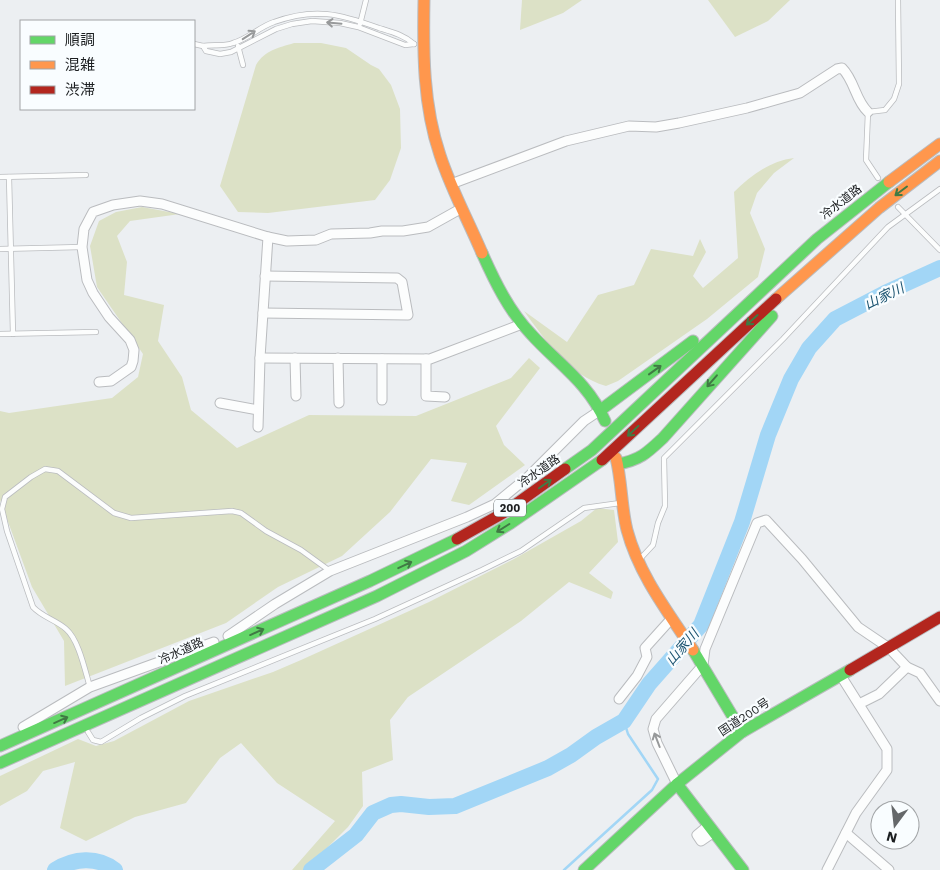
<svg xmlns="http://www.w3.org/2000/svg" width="940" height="870" font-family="'Work Sans','Noto Sans JP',sans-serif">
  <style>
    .green { fill: #dce1c6 }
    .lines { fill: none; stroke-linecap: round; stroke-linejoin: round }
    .stream { stroke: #a2d6f6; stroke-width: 2.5 }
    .river { stroke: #a2d6f6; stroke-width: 16 }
    .lane-casing { stroke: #babcbf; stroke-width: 6 }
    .street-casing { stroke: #babcbf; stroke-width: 11 }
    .fast-casing { stroke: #babcbf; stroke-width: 13 }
    .slow-casing { stroke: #babcbf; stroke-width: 13 }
    .jam-casing { stroke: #babcbf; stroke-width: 13 }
    .lane { stroke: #fcfdfd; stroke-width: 4.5 }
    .street { stroke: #fcfdfd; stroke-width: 9 }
    .fast { stroke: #63d668; stroke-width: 11 }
    .slow { stroke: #ff974d; stroke-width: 11 }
    .jam { stroke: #b3261e; stroke-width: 11 }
    .oneway { stroke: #97999a }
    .oneway2 { stroke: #407a44 }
    .labels { text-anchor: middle; stroke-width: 4.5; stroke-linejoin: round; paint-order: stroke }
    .shield { fill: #f9fdff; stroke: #5e6264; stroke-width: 1 }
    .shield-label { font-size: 11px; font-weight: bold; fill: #1c1f21 }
    .street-label { font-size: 12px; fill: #1c1f21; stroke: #f9fdff }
    .water-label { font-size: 14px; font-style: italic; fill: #1c5471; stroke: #f9fdff }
  </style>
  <rect width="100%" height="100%" fill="#eceff2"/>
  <g class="green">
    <path d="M 522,0 L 582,0 L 563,13 L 520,30 Z"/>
    <path d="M 708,0 L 790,0 L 768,21 L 735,37 Z"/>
    <path d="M 294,43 L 321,43 L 346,48 L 371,65 L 379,69 L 391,85 L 400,109 L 401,148 L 390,180 L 375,200 L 268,213 L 238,212 L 220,186 L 256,65 C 265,50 278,48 294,43 Z"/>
    <path d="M 794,158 L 774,173 L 757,193 L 750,213 L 765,249 L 758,277 L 707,319 L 618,381 L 606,386 C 568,375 546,341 524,311 L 567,342 L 598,295 L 634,285 L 651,249 L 693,256 L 700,239 L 706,252 L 693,276 L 703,288 L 738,258 L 734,192 C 750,176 770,161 794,158 Z"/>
    <path d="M 142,207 L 180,214 L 130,221 L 117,236 L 127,262 L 124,295 L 164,305 L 158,341 L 182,377 L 191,410 L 237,448 L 309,415 L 416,416 L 511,378 L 529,358 L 540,368 L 496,426 L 504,445 L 525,465 L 469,505 L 451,501 L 467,463 L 431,459 L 390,512 L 342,556 L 278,587 L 226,623 L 65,686 L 64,641 L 32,587 L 0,500 L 0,411 L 9,413 L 112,398 L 138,377 L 143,354 L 97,287 L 90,246 L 99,221 L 116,212 Z"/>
    <path d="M 597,508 L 614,510 L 618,542 L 589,573 L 613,592 L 611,599 L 569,582 L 521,621 L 408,697 L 390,720 L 393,760 L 362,772 L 363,806 L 348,827 L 305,870 L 292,870 L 335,821 L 277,783 L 241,743 L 220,758 L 186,803 L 135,817 L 86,841 L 60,828 L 75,762 L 43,771 L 27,791 L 0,806 L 0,776 L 78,739 L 96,746 L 114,741 L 189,701 L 273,672 L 301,660 L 429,602 L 514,559 L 581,521 Z"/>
  </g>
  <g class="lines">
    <path class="stream" d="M 564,870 L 652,790 L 658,779 L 628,734 L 624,721"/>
    <g class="river">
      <path d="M 55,870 C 74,858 97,856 115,870"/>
      <path d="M 311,870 L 356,835 L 373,813 L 391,805 L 401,804 L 429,807 L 455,806 L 548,768 L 571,755 L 596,737 L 624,721 L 649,684 L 701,625 L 742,522 L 768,435 L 791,379 L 809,348 L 835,319 L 885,293 L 940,268"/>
    </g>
    <defs>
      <g id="lane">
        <path d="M 360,24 L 366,0"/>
        <path d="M 194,44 L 203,46 L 206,51 L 220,54 L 231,52 L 276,29 L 292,24 L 312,21 L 340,23 L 358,27 L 405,45 L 414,44"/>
        <path d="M 203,46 C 214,44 223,47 233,43 C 248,39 259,27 274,22 C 315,7 340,14 379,28 C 392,32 404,35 414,44"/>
        <path d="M 238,46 L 243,65"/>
        <path d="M 0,177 L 86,175"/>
        <path d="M 9,177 L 13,334"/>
        <path d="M 878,178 L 866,160 L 868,112 L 885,110 L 894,99 L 899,84 L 898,0"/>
        <path d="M 898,207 L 940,250"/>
        <path d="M 0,249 L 82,247"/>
        <path d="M 0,334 L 96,332"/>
        <path d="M 639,560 L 653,545 L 658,523 L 665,506 L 664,458 L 783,339 L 888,227 L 940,189"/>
        <path d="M 90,687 C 85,671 79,640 66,629 C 56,620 42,617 33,607 L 7,531 L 2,509 L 5,497 L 31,477 L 45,469 L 58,471 L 114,513 L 131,518 L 232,511 L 241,513 L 266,531 L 301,550 L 330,571"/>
        <path d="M 88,732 L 93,740 L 101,742 L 141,718 L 185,696 L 375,619 L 482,570 L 521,551 L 584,508 L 620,503"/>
      </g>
      <g id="street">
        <path d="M 451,184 L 566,141 L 629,126 L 656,127 L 679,123 L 747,108 L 800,93 L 837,69 L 842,68 C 855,81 855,100 868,112"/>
        <path d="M 263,313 L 408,315 L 402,282 L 397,278 L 265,276"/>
        <path d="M 260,358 L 430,359 L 522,324"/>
        <path d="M 295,358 L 296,396"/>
        <path d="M 338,358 L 339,403"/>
        <path d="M 382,359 L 382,400"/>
        <path d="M 426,359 L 426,396 L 445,397"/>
        <path d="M 99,382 L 111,381 L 131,367 L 133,361 L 134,350 L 130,340 L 109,317 L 93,293 L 87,280 L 82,247 L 84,229 L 93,212 L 113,205 L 140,201 L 162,204 L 268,237 L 287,241 L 316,240 L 331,234 L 370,233 L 382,231 L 403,231 L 428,227 L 462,208"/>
        <path d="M 220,403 L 258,410"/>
        <path d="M 258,427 L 260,358 L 268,237"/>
        <path d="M 228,636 L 275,604 L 330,571 L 467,517 L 495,504 L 529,476 L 584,421 L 602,409"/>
        <path d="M 619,699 L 637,676 L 647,657 L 645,648 L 672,618"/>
        <path d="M 859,704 L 879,694 L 907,667"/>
        <path d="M 23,727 L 90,687 L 214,642"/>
        <path d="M 677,784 L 657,743 L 653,729 L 656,719 L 703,665 L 705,649 L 757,523 L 766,520 L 802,559 L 858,627 L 889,648 L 907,667 L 920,673 L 940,701"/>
        <path d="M 709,825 L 697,835 L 701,841 L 714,832"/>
        <path d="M 846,833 L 889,870"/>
        <path d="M 827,870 L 856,813 L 887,770 L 887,749 L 841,676"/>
      </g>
      <g id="fast">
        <path d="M 482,253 C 495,282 509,311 531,334 C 558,364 588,382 605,421"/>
        <path d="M 602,409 L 693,341"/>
        <path d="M 618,464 C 640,460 647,453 663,438 L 772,316"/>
        <path d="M 565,469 L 592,450 L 817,239 L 889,182"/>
        <path d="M 693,650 L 742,732"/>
        <path d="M 0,746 L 370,581 L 457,539"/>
        <path d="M 0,763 L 377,596 L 466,551 L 511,523 L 602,460"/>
        <path d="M 677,784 L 743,870"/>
        <path d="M 584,870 L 677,784 L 742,732 L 850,670"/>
      </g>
      <g id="slow">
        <path d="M 424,0 C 423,52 423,105 440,155 C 451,189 468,220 482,253"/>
        <path d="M 889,182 L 940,144"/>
        <path d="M 776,299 L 879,208 L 940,161"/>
        <path d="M 616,458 C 622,482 621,506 627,530 C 639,575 668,612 693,650"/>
      </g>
      <g id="jam">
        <path d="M 602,460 L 776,299"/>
        <path d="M 457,539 L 505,512 L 565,469"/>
        <path d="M 850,670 L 940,617"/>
      </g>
    </defs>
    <use href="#lane" class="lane-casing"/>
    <use href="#street" class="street-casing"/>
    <use href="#fast" class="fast-casing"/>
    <use href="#slow" class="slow-casing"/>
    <use href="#jam" class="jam-casing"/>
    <use href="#lane" class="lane"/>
    <use href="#street" class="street"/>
    <use href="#fast" class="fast"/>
    <use href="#slow" class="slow"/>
    <use href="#jam" class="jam"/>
  </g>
  <defs><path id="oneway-shaft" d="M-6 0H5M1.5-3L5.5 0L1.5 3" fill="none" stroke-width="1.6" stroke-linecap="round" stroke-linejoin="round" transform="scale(1.25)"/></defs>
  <g class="oneway">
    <use href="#oneway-shaft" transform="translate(334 23) rotate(-175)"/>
    <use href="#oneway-shaft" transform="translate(249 35) rotate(-33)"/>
    <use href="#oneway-shaft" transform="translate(657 740) rotate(-111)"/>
  </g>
  <g class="oneway2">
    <use href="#oneway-shaft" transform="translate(901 191) rotate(143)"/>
    <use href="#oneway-shaft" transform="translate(752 320) rotate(138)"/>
    <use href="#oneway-shaft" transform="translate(655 370) rotate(-36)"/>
    <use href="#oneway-shaft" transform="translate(712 381) rotate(131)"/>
    <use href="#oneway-shaft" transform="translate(633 431) rotate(137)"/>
    <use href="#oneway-shaft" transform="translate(545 484) rotate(-35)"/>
    <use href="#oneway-shaft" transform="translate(503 528) rotate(148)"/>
    <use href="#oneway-shaft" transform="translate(405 565) rotate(-25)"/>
    <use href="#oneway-shaft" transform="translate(257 632) rotate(-24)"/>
    <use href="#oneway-shaft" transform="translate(61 720) rotate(-24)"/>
  </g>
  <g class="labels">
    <rect class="shield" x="494" y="499.5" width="32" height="17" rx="4"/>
    <g class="shield-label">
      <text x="510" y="512">200</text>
    </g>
    <g class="street-label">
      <text transform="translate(841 202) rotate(-38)" y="4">冷水道路</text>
      <text transform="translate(539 471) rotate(-35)" y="4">冷水道路</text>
      <text transform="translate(181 651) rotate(-24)" y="4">冷水道路</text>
      <text transform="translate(744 717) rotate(-33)" y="4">国道200号</text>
    </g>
    <g class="water-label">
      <text transform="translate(884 296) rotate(-26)" y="5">山家川</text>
      <text transform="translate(682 647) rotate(-49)" y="5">山家川</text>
    </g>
  </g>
  <rect x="20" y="20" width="175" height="90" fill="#f9fdff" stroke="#a1a4a6"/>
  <rect x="30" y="36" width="25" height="8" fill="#63d668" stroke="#a1a4a6"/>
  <text x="65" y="45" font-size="15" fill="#1c1f21">順調</text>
  <rect x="30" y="61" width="25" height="8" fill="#ff974d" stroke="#a1a4a6"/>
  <text x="65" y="70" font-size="15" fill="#1c1f21">混雑</text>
  <rect x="30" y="86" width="25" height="8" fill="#b3261e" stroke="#a1a4a6"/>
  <text x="65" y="95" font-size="15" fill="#1c1f21">渋滞</text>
  <g transform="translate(895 825) rotate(195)"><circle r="24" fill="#f9fdff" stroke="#a1a4a6"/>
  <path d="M0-4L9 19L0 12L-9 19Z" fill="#65686a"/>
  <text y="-8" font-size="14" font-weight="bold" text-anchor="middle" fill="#1c1f21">N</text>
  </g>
</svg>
